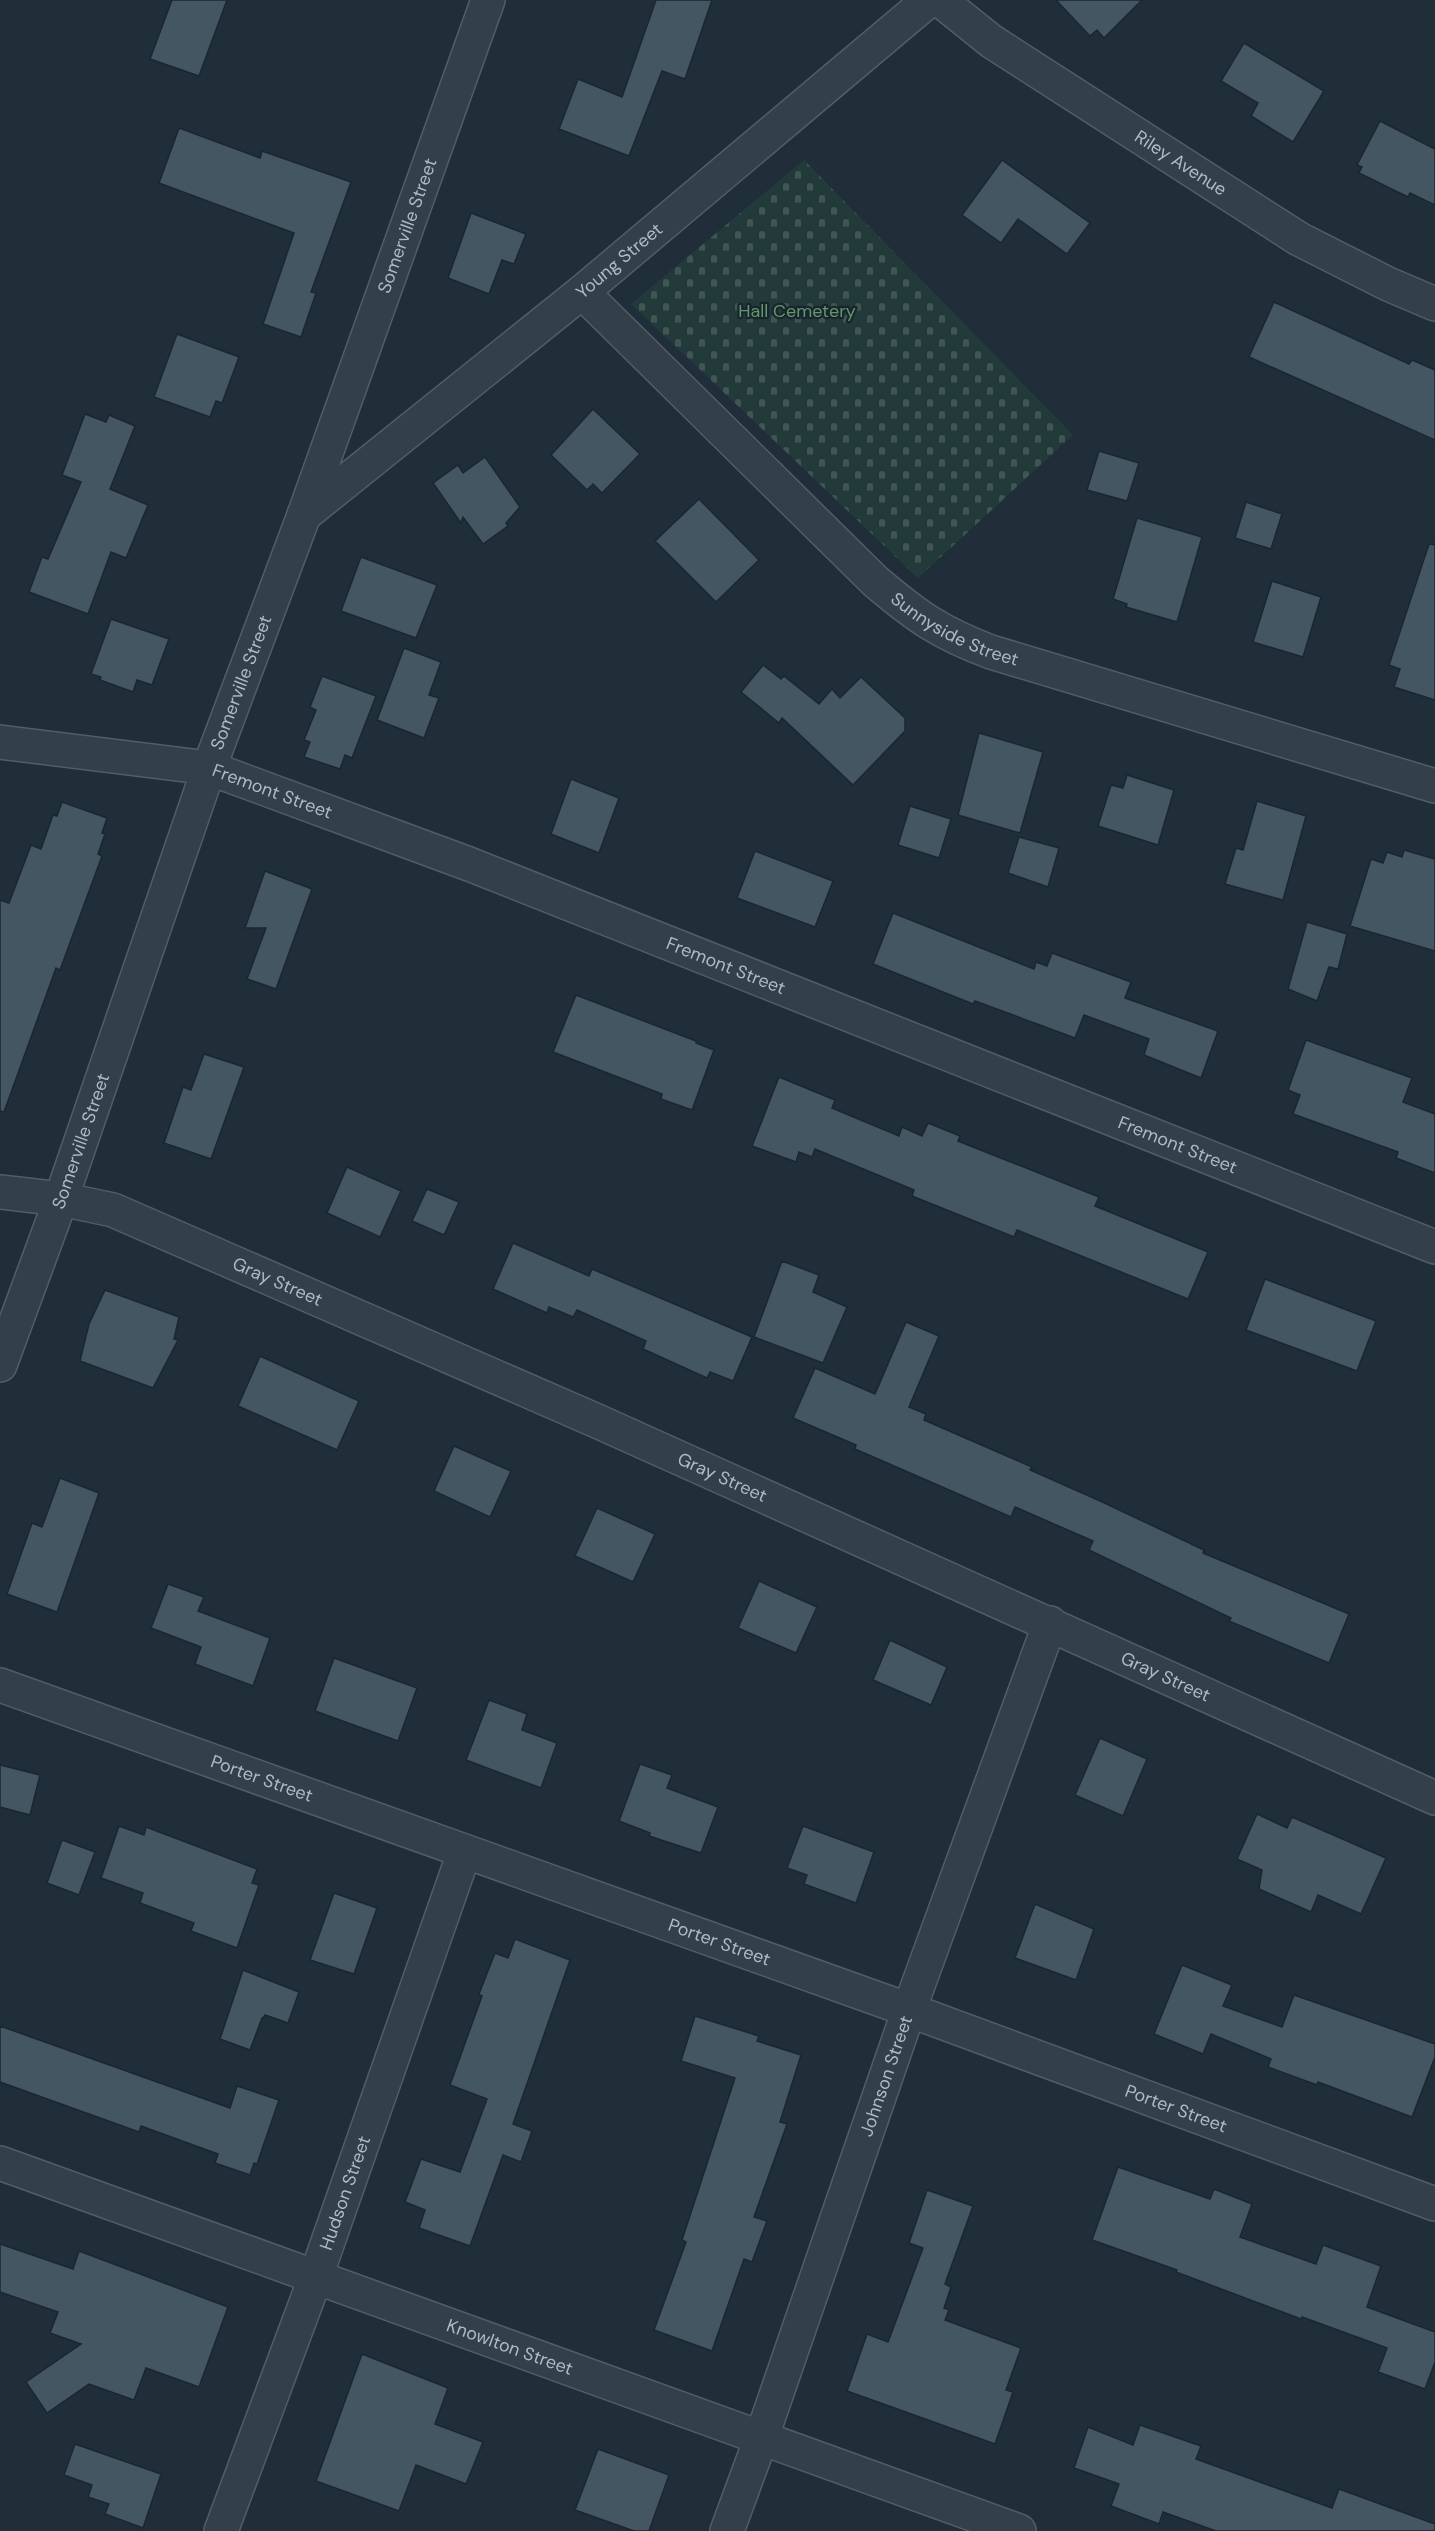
<svg xmlns="http://www.w3.org/2000/svg" width="1435" height="2531" font-family="'DM Sans',sans-serif">
  <style>
    .cemetery { fill: url(#cemetery-stones) }
    .building { fill: #455663; stroke: #1b2730; stroke-width: 1.5 }
    .lines { fill: none; stroke-linecap: round; stroke-linejoin: round }
    .street-casing { stroke: #515e67; stroke-width: 36 }
    .street { stroke: #334049; stroke-width: 33 }
    .labels { text-anchor: middle; stroke-width: 4.5; stroke-linejoin: round; paint-order: stroke }
    .street-label { font-size: 18px; fill: #aebbc6; stroke: #19252e }
    .park-label { font-size: 18px; fill: #649769; stroke: #19252e }
  </style>
  <defs>
    <pattern id="cemetery-stones" width="16" height="16" patternUnits="userSpaceOnUse" patternTransform="scale(1.5)"><rect width="16" height="16" fill="#223a39"/><path d="M2 7V4a2 2 0 0 1 4 0v3zM10 15v-3a2 2 0 0 1 4 0v3z" fill="#405554"/></pattern>
  </defs>
  <rect width="100%" height="100%" fill="#202e39"/>
  <path class="cemetery" d="M 804,160 L 1073,435 L 918,578 L 631,304 Z"/>
  <g class="building">
    <path d="M 172,0 L 227,0 L 199,76 L 150,59 Z"/>
    <path d="M 656,0 L 712,0 L 685,79 L 662,71 L 629,156 L 559,129 L 578,79 L 622,97 Z"/>
    <path d="M 1056,0 L 1142,0 L 1104,38 L 1097,30 L 1090,36 Z"/>
    <path d="M 1244,43 L 1324,91 L 1293,142 L 1251,116 L 1258,103 L 1221,81 Z"/>
    <path d="M 1380,121 L 1435,149 L 1435,205 L 1410,193 L 1408,197 L 1359,173 L 1362,167 L 1357,165 Z"/>
    <path d="M 179,128 L 260,158 L 262,151 L 351,182 L 311,292 L 316,293 L 301,337 L 263,324 L 294,233 L 159,183 Z"/>
    <path d="M 1002,160 L 1090,223 L 1067,254 L 1018,219 L 1001,243 L 962,215 Z"/>
    <path d="M 471,213 L 526,234 L 514,264 L 502,260 L 489,294 L 448,278 Z"/>
    <path d="M 1274,302 L 1409,364 L 1412,360 L 1435,370 L 1435,440 L 1249,357 Z"/>
    <path d="M 177,334 L 239,357 L 222,403 L 216,401 L 210,417 L 154,397 Z"/>
    <path d="M 593,409 L 640,454 L 602,493 L 593,484 L 587,490 L 551,455 Z"/>
    <path d="M 85,414 L 106,422 L 109,415 L 135,426 L 110,489 L 148,505 L 126,558 L 111,552 L 88,614 L 29,592 L 42,557 L 48,559 L 81,482 L 62,475 Z"/>
    <path d="M 1099,451 L 1139,463 L 1127,501 L 1087,490 Z"/>
    <path d="M 485,457 L 520,507 L 506,523 L 508,526 L 483,544 L 463,517 L 461,523 L 433,483 L 458,465 L 463,473 Z"/>
    <path d="M 699,499 L 759,560 L 716,602 L 655,541 Z"/>
    <path d="M 1246,502 L 1282,514 L 1271,549 L 1235,538 Z"/>
    <path d="M 1137,518 L 1202,537 L 1177,622 L 1126,607 L 1127,604 L 1113,599 Z"/>
    <path d="M 1429,544 L 1435,545 L 1435,700 L 1394,687 L 1400,669 L 1389,665 Z"/>
    <path d="M 361,557 L 437,585 L 416,638 L 341,611 Z"/>
    <path d="M 1272,581 L 1321,597 L 1303,657 L 1253,642 Z"/>
    <path d="M 111,619 L 169,639 L 152,685 L 137,680 L 133,692 L 100,680 L 101,677 L 91,674 Z"/>
    <path d="M 404,648 L 441,662 L 429,695 L 439,698 L 424,738 L 377,720 Z"/>
    <path d="M 763,665 L 781,679 L 784,676 L 819,704 L 832,689 L 840,698 L 861,677 L 905,718 L 905,731 L 853,785 L 782,718 L 779,723 L 741,692 Z"/>
    <path d="M 322,676 L 376,696 L 352,758 L 345,755 L 340,769 L 304,757 L 310,742 L 304,740 L 316,710 L 310,707 Z"/>
    <path d="M 979,733 L 1043,752 L 1020,833 L 958,815 Z"/>
    <path d="M 1127,775 L 1174,790 L 1158,845 L 1098,826 L 1111,785 L 1123,788 Z"/>
    <path d="M 571,779 L 619,798 L 599,853 L 551,834 Z"/>
    <path d="M 1257,801 L 1306,816 L 1283,900 L 1225,884 L 1236,848 L 1243,850 Z"/>
    <path d="M 62,802 L 107,818 L 102,833 L 105,834 L 98,854 L 102,856 L 60,970 L 56,968 L 4,1112 L 0,1111 L 0,900 L 9,903 L 31,845 L 41,849 L 53,815 L 57,816 Z"/>
    <path d="M 910,806 L 951,819 L 939,858 L 898,845 Z"/>
    <path d="M 1019,837 L 1059,848 L 1048,887 L 1008,873 Z"/>
    <path d="M 1404,850 L 1435,859 L 1435,951 L 1350,926 L 1371,859 L 1383,863 L 1387,852 L 1402,857 Z"/>
    <path d="M 755,851 L 833,881 L 815,927 L 737,898 Z"/>
    <path d="M 265,871 L 312,889 L 276,989 L 247,979 L 266,928 L 245,928 Z"/>
    <path d="M 893,913 L 1034,969 L 1036,962 L 1047,966 L 1052,953 L 1131,982 L 1125,998 L 1218,1031 L 1201,1078 L 1144,1055 L 1149,1039 L 1084,1015 L 1075,1038 L 975,1001 L 973,1004 L 873,964 Z"/>
    <path d="M 1307,922 L 1347,934 L 1338,969 L 1329,967 L 1317,1001 L 1288,989 Z"/>
    <path d="M 576,995 L 696,1041 L 696,1043 L 714,1050 L 692,1110 L 661,1099 L 662,1094 L 553,1052 Z"/>
    <path d="M 1306,1040 L 1412,1078 L 1403,1102 L 1435,1114 L 1435,1173 L 1396,1158 L 1398,1152 L 1293,1114 L 1300,1095 L 1288,1090 Z"/>
    <path d="M 204,1054 L 244,1067 L 211,1159 L 164,1143 L 183,1087 L 191,1090 Z"/>
    <path d="M 779,1077 L 835,1100 L 832,1108 L 899,1136 L 902,1127 L 922,1136 L 928,1123 L 960,1136 L 958,1141 L 1099,1197 L 1095,1206 L 1208,1252 L 1188,1299 L 1017,1230 L 1014,1237 L 912,1196 L 914,1190 L 815,1149 L 812,1157 L 799,1152 L 796,1162 L 752,1146 Z"/>
    <path d="M 347,1167 L 401,1191 L 380,1237 L 327,1213 Z"/>
    <path d="M 427,1189 L 459,1202 L 444,1235 L 412,1221 Z"/>
    <path d="M 513,1243 L 589,1276 L 592,1269 L 752,1337 L 733,1381 L 710,1372 L 707,1378 L 643,1349 L 646,1341 L 577,1310 L 573,1317 L 549,1307 L 547,1313 L 493,1289 Z"/>
    <path d="M 782,1261 L 819,1275 L 813,1292 L 847,1307 L 823,1363 L 754,1337 Z"/>
    <path d="M 1265,1279 L 1376,1321 L 1357,1371 L 1246,1330 Z"/>
    <path d="M 105,1290 L 179,1317 L 174,1339 L 178,1340 L 153,1388 L 80,1361 L 89,1324 Z"/>
    <path d="M 906,1322 L 939,1336 L 909,1407 L 926,1414 L 924,1420 L 1032,1467 L 1030,1470 L 1098,1500 L 1204,1550 L 1203,1553 L 1349,1614 L 1329,1663 L 1229,1621 L 1231,1618 L 1089,1550 L 1093,1541 L 1015,1507 L 1011,1517 L 855,1449 L 856,1445 L 793,1418 L 815,1368 L 875,1394 Z"/>
    <path d="M 260,1356 L 359,1401 L 337,1450 L 238,1406 Z"/>
    <path d="M 454,1446 L 511,1471 L 490,1517 L 434,1491 Z"/>
    <path d="M 60,1478 L 99,1493 L 57,1612 L 7,1594 L 32,1523 L 42,1527 Z"/>
    <path d="M 597,1508 L 655,1534 L 633,1582 L 575,1556 Z"/>
    <path d="M 759,1581 L 817,1607 L 796,1653 L 738,1628 Z"/>
    <path d="M 168,1584 L 204,1597 L 198,1611 L 270,1638 L 253,1686 L 195,1664 L 201,1647 L 151,1628 Z"/>
    <path d="M 890,1640 L 947,1667 L 931,1705 L 873,1680 Z"/>
    <path d="M 334,1658 L 417,1688 L 398,1741 L 315,1711 Z"/>
    <path d="M 489,1700 L 527,1714 L 522,1730 L 557,1743 L 541,1788 L 466,1760 Z"/>
    <path d="M 1100,1738 L 1147,1759 L 1123,1816 L 1075,1795 Z"/>
    <path d="M 640,1764 L 672,1775 L 667,1788 L 718,1807 L 701,1853 L 649,1836 L 650,1833 L 619,1821 Z"/>
    <path d="M 0,1765 L 40,1775 L 30,1815 L 0,1807 Z"/>
    <path d="M 1257,1814 L 1287,1828 L 1292,1817 L 1386,1858 L 1361,1914 L 1318,1895 L 1311,1912 L 1259,1889 L 1262,1870 L 1237,1859 Z"/>
    <path d="M 119,1826 L 144,1835 L 146,1827 L 257,1869 L 252,1883 L 259,1885 L 237,1948 L 191,1931 L 194,1923 L 140,1903 L 143,1893 L 101,1878 Z"/>
    <path d="M 803,1826 L 874,1852 L 856,1903 L 804,1884 L 807,1875 L 787,1868 Z"/>
    <path d="M 62,1840 L 95,1852 L 79,1895 L 47,1883 Z"/>
    <path d="M 334,1893 L 377,1908 L 354,1974 L 310,1960 Z"/>
    <path d="M 1035,1904 L 1094,1929 L 1076,1980 L 1015,1958 Z"/>
    <path d="M 515,1939 L 570,1960 L 513,2124 L 532,2131 L 521,2162 L 503,2155 L 470,2246 L 419,2228 L 425,2210 L 405,2202 L 421,2159 L 460,2172 L 487,2099 L 450,2085 L 482,1996 L 479,1994 L 495,1953 L 508,1958 Z"/>
    <path d="M 1182,1965 L 1232,1985 L 1223,2006 L 1282,2027 L 1294,1995 L 1435,2044 L 1435,2057 L 1412,2117 L 1318,2082 L 1317,2085 L 1268,2067 L 1271,2059 L 1211,2034 L 1203,2054 L 1154,2034 Z"/>
    <path d="M 243,1970 L 299,1992 L 288,2023 L 265,2015 L 263,2018 L 262,2018 L 250,2050 L 220,2039 Z"/>
    <path d="M 695,2016 L 759,2036 L 757,2041 L 801,2055 L 780,2122 L 787,2124 L 754,2217 L 767,2221 L 752,2262 L 744,2259 L 712,2351 L 654,2330 L 686,2242 L 682,2240 L 735,2078 L 681,2061 Z"/>
    <path d="M 0,2026 L 230,2108 L 237,2086 L 279,2100 L 257,2164 L 254,2163 L 250,2175 L 215,2163 L 218,2154 L 141,2126 L 139,2132 L 0,2082 Z"/>
    <path d="M 1118,2167 L 1210,2199 L 1214,2189 L 1252,2204 L 1240,2237 L 1316,2264 L 1323,2245 L 1381,2266 L 1367,2307 L 1435,2332 L 1435,2362 L 1425,2389 L 1378,2372 L 1387,2348 L 1302,2317 L 1301,2319 L 1176,2272 L 1177,2270 L 1092,2240 Z"/>
    <path d="M 927,2190 L 973,2206 L 945,2284 L 951,2287 L 944,2308 L 949,2310 L 945,2320 L 1021,2348 L 1006,2390 L 1013,2392 L 995,2444 L 847,2391 L 867,2334 L 888,2342 L 923,2248 L 909,2243 Z"/>
    <path d="M 0,2244 L 73,2269 L 79,2251 L 228,2307 L 199,2387 L 146,2368 L 134,2400 L 89,2384 L 47,2413 L 26,2382 L 81,2344 L 50,2333 L 58,2312 L 0,2292 Z"/>
    <path d="M 362,2354 L 448,2388 L 435,2424 L 483,2442 L 466,2484 L 416,2465 L 399,2511 L 316,2481 Z"/>
    <path d="M 1140,2425 L 1201,2446 L 1196,2459 L 1332,2508 L 1339,2489 L 1435,2524 L 1435,2531 L 1216,2531 L 1163,2512 L 1159,2524 L 1111,2506 L 1119,2484 L 1074,2468 L 1088,2427 L 1133,2445 Z"/>
    <path d="M 75,2444 L 161,2474 L 143,2528 L 105,2514 L 109,2504 L 88,2497 L 92,2485 L 64,2475 Z"/>
    <path d="M 598,2449 L 669,2475 L 649,2531 L 634,2531 L 575,2510 Z"/>
  </g>
  <g class="lines">
    <defs>
      <g id="street">
        <path id="s1" d="M 940,0 L 991,41 L 1299,239 L 1388,284 L 1435,304"/>
        <path id="s2" d="M 582,292 L 875,581 C 916,616 940,633 991,652 L 1435,786"/>
        <path id="s3" d="M 304,515 L 582,292 L 929,0"/>
        <path id="s4" d="M 0,742 L 209,768 L 469,864 L 1435,1247"/>
        <path id="s5" d="M 0,1192 L 61,1199 L 113,1210 L 597,1421 L 1435,1798"/>
        <path id="s6" d="M 0,1365 L 61,1199 L 209,768 L 304,515 L 488,0"/>
        <path id="s7" d="M 0,1685 L 909,2010 L 1435,2204"/>
        <path id="s8" d="M 0,2163 L 1019,2531"/>
        <path id="s9" d="M 221,2531 L 316,2276 L 464,1853"/>
        <path id="s10" d="M 727,2531 L 762,2436 L 909,2010 L 1050,1623"/>
      </g>
    </defs>
    <use href="#street" class="street-casing"/>
    <use href="#street" class="street"/>
  </g>
  <g class="labels">
    <g class="street-label">
      <text dy="6" stroke="none"><textPath href="#s1" startOffset="291">Riley Avenue</textPath></text>
      <text dy="6" stroke="none"><textPath href="#s6" startOffset="1210">Somerville Street</textPath></text>
      <text dy="6" stroke="none"><textPath href="#s3" startOffset="405">Young Street</textPath></text>
      <text dy="6" stroke="none"><textPath href="#s2" startOffset="506">Sunnyside Street</textPath></text>
      <text dy="6" stroke="none"><textPath href="#s6" startOffset="724">Somerville Street</textPath></text>
      <text dy="6" stroke="none"><textPath href="#s4" startOffset="278">Fremont Street</textPath></text>
      <text dy="6" stroke="none"><textPath href="#s4" startOffset="764">Fremont Street</textPath></text>
      <text dy="6" stroke="none"><textPath href="#s6" startOffset="238">Somerville Street</textPath></text>
      <text dy="6" stroke="none"><textPath href="#s4" startOffset="1250">Fremont Street</textPath></text>
      <text dy="6" stroke="none"><textPath href="#s5" startOffset="294">Gray Street</textPath></text>
      <text dy="6" stroke="none"><textPath href="#s5" startOffset="780">Gray Street</textPath></text>
      <text dy="6" stroke="none"><textPath href="#s5" startOffset="1266">Gray Street</textPath></text>
      <text dy="6" stroke="none"><textPath href="#s7" startOffset="278">Porter Street</textPath></text>
      <text dy="6" stroke="none"><textPath href="#s7" startOffset="764">Porter Street</textPath></text>
      <text dy="6" stroke="none"><textPath href="#s10" startOffset="482">Johnson Street</textPath></text>
      <text dy="6" stroke="none"><textPath href="#s7" startOffset="1250">Porter Street</textPath></text>
      <text dy="6" stroke="none"><textPath href="#s9" startOffset="360">Hudson Street</textPath></text>
      <text dy="6" stroke="none"><textPath href="#s8" startOffset="542">Knowlton Street</textPath></text>
    </g>
    <g class="park-label">
      <text x="797" y="317">Hall Cemetery</text>
    </g>
  </g>
</svg>
